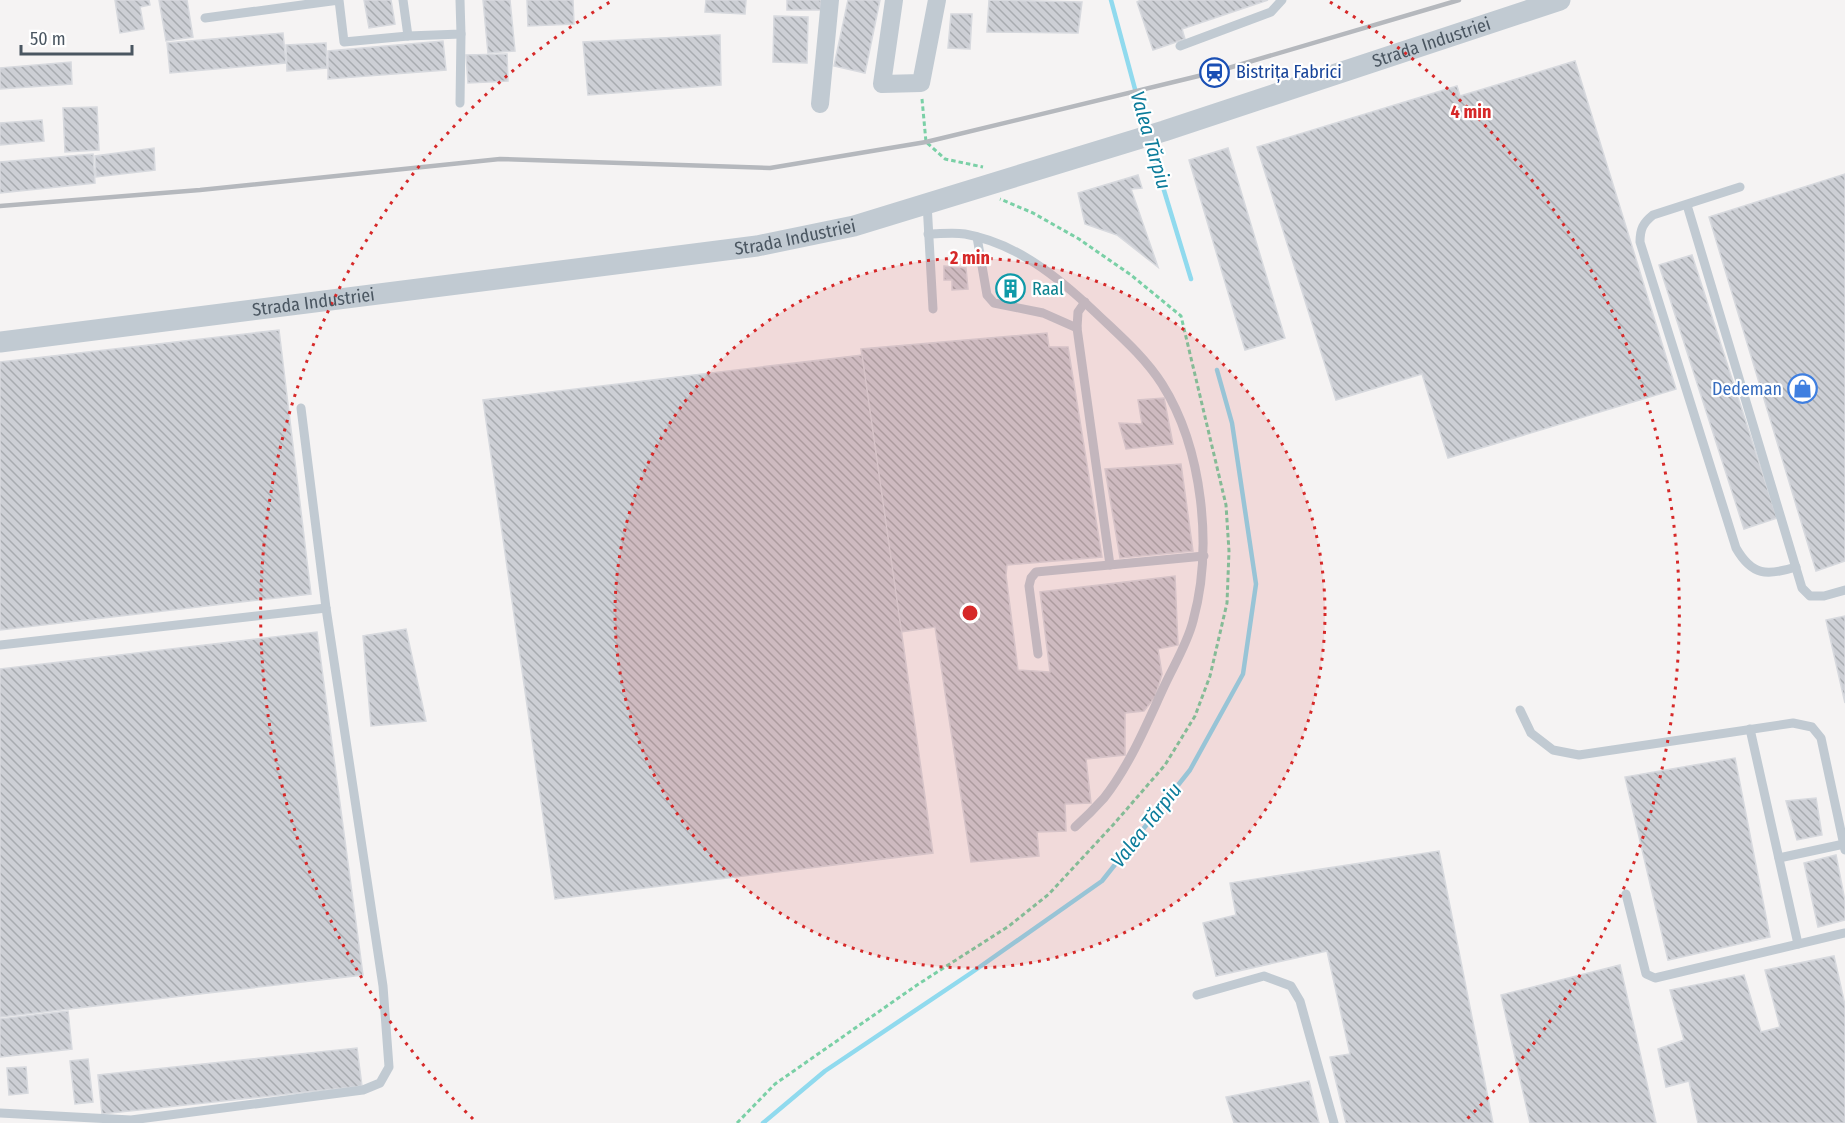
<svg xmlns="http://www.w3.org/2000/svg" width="1845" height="1123" font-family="'Fira Sans Condensed',sans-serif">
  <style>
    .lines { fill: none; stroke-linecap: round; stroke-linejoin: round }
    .stream { stroke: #90daee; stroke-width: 4.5 }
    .building { fill: url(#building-back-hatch); stroke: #d7d9de; stroke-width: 1.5 }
    .path { stroke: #7ad0a6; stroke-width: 3; stroke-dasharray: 4.5 3; stroke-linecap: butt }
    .service { stroke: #c1cad2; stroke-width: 9 }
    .minor { stroke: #c1cad2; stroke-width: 18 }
    .tertiary { stroke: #c1cad2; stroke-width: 21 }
    .rail { stroke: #b5b8bd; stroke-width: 4.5 }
    .ring { fill: none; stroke: #d62828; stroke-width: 3; stroke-dasharray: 3 6 }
    .labels { text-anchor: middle; stroke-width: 4.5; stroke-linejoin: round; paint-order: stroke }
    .street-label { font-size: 18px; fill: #4a5661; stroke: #fff }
    .transit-label { font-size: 18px; fill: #164399; stroke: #fff; text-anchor: start }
    .culture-label { font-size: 18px; fill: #0d838f; stroke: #fff; text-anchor: start }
    .shop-label { font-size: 18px; fill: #366cbe; stroke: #fff; text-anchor: end }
    .water-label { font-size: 20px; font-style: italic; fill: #0c7c9b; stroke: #fff }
    .centre { fill: #d62828; stroke: #fff; stroke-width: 3 }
    .ring-label { font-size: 18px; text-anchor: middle; font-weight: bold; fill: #d62828; stroke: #fff; stroke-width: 4.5; stroke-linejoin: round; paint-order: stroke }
  </style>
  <defs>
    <pattern id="building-back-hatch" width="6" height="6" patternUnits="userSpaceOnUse" patternTransform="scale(1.5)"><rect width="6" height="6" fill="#cdcfd5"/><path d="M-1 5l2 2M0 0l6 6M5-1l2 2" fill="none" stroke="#a8abb0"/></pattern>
  </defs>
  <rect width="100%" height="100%" fill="#f5f3f3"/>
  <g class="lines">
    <g class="stream">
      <path d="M 1111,0 L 1146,130"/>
      <path d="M 1149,141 L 1191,279"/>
      <path d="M 763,1123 L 825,1071 L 971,973 L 1102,881 L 1190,770 L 1243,674 L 1256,584 L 1232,423 L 1217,370"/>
    </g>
  </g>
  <g class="building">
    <path d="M 115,0 L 149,0 L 150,5 L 140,7 L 144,29 L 120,33 Z"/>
    <path d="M 159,0 L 187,0 L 193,37 L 166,41 Z"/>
    <path d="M 364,0 L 391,0 L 395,24 L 369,28 Z"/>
    <path d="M 483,0 L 510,0 L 515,51 L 488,53 Z"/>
    <path d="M 527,0 L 573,0 L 574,24 L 528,26 Z"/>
    <path d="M 706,0 L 746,0 L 745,14 L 705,12 Z"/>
    <rect x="787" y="0" width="34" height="10"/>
    <path d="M 848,0 L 880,0 L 865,73 L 834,66 Z"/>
    <path d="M 989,0 L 1082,2 L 1078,33 L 987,32 Z"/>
    <path d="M 1141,0 L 1268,0 L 1182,29 L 1185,39 L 1153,50 L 1137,2 Z"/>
    <path d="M 951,14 L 972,14 L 970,49 L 948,48 Z"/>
    <path d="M 774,16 L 808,17 L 807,63 L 773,62 Z"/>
    <path d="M 283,33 L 286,63 L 170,73 L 167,43 Z"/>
    <path d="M 720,35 L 721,85 L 588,95 L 583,42 Z"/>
    <path d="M 443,41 L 446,70 L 328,79 L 328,51 Z"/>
    <path d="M 326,43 L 327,68 L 287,71 L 286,45 Z"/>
    <path d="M 507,54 L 508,81 L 468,83 L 466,55 Z"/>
    <path d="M 1575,61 L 1676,389 L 1448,458 L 1422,374 L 1336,400 L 1257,147 L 1457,86 L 1460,96 Z"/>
    <path d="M 71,62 L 72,84 L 0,89 L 0,68 Z"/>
    <path d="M 97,107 L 99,150 L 65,152 L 63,108 Z"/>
    <path d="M 42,120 L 44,141 L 0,145 L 0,123 Z"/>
    <path d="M 154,148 L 155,170 L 96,177 L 95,156 Z"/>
    <path d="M 1228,148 L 1285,338 L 1245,350 L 1189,160 Z"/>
    <path d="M 93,154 L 95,183 L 0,193 L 0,162 Z"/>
    <path d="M 1845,174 L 1845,561 L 1816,571 L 1709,217 Z"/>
    <path d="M 1138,175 L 1142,188 L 1131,189 L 1158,267 L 1117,235 L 1085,224 L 1078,193 Z"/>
    <path d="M 1692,255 L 1777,518 L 1744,529 L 1659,265 Z"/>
    <path d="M 944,266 L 966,268 L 968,289 L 952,290 L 952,280 L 944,280 Z"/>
    <path d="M 1009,277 L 1013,280 L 1021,281 L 1023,296 L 1000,297 L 999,282 L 1004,282 Z"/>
    <path d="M 279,330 L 311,594 L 0,630 L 0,362 Z"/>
    <path d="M 1047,333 L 1049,347 L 1068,347 L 1102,557 L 1007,565 L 1006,575 L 1018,670 L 1050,672 L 1040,592 L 1175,576 L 1178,645 L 1158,649 L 1162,674 L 1155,697 L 1144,711 L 1125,713 L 1125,755 L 1086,759 L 1091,803 L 1065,804 L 1066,831 L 1037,832 L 1039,856 L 971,862 L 935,627 L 901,632 L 861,349 Z"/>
    <path d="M 862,355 L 933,853 L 555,899 L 483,400 Z"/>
    <path d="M 1164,398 L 1173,444 L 1126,449 L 1119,423 L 1142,424 L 1138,400 Z"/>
    <path d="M 1181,464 L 1193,551 L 1120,558 L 1105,469 Z"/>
    <path d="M 1845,616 L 1845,703 L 1826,620 Z"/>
    <path d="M 406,629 L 426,721 L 371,726 L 363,636 Z"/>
    <path d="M 317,632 L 363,975 L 0,1017 L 0,669 Z"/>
    <path d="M 1735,758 L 1770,937 L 1668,960 L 1625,777 Z"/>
    <path d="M 1816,798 L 1822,835 L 1797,840 L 1786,801 Z"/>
    <path d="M 1439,851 L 1493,1123 L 1346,1123 L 1330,1057 L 1350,1054 L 1327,951 L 1216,976 L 1203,923 L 1236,915 L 1230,883 Z"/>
    <path d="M 1836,855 L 1845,901 L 1845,920 L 1818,927 L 1804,863 Z"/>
    <path d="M 1834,956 L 1845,1005 L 1845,1123 L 1698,1123 L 1689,1081 L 1666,1087 L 1658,1049 L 1684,1040 L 1670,990 L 1744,975 L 1761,1032 L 1780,1027 L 1765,970 Z"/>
    <path d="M 1620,965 L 1656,1123 L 1530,1123 L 1501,995 Z"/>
    <path d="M 68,1011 L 72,1049 L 0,1057 L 0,1019 Z"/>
    <path d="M 357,1048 L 362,1086 L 102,1114 L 98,1075 Z"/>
    <path d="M 88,1059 L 93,1102 L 75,1104 L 70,1061 Z"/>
    <path d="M 26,1067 L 28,1093 L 9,1095 L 7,1068 Z"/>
    <path d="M 1309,1081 L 1319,1123 L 1234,1123 L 1226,1097 Z"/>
  </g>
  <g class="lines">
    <g class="path">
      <path d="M 922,99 L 926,142 L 945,159 L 983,167"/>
      <path d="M 737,1123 L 775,1084 L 917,985 L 1009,926 L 1049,894 L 1113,825 L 1165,765 L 1195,716 L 1210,676 L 1227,603 L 1229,551 L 1226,505 L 1181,316 L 1131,275 L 1079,239 L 1033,213 L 1000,199"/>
    </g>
    <g class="service">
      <path d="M 205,18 L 339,0 L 344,42 L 408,36 L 403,0"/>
      <path d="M 408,36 L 461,34 L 460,0"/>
      <path d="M 1180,46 L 1271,12 L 1282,0"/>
      <path d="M 460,103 L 461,34"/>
      <path d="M 1740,187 L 1653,215 C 1643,223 1640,229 1640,242 L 1736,548 C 1752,576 1767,576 1796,567"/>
      <path d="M 927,203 L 933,309"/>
      <path d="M 1687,205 L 1802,588 L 1810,596 L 1824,596 L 1845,590"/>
      <path d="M 928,234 C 940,234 953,232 965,234 C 1016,243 1058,277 1095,312 C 1119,335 1144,356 1162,384 C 1203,449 1213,548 1193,621 C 1187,645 1172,668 1162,691 C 1145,728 1129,766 1104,798 C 1095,808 1085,818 1075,827"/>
      <path d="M 977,237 L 987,295 L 994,303 L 1043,313 L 1077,328"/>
      <path d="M 1085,302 L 1078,312 L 1077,328 L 1110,565"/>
      <path d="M 0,645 L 326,608"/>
      <path d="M 1038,654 L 1029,586 L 1031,578 L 1036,572 L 1204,556"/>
      <path d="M 1520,710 L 1531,733 L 1553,750 L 1579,755 L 1793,723 L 1812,727 L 1821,738 L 1845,850"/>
      <path d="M 1750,729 L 1798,944"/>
      <path d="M 1779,858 L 1844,844"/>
      <path d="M 1626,894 L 1646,974 L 1655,978 L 1845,933"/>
      <path d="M 1197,995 L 1264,976 L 1291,986 L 1300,1001 L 1334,1123"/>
      <path d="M 0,1113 L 131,1120 L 363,1090 L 380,1083 L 389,1067 L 383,986 L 326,608 L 301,408"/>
    </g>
    <g class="minor">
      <path d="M 894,0 L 882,84 L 921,83 L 937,0"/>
      <path d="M 820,104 L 830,0"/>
    </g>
    <path class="tertiary" id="s1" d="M 0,342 L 757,246 L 854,226 L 1164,131 L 1560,0"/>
    <path class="rail" d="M 0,206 L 200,190 L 500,159 L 770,168 L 926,142 L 1215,72 L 1459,0"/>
  </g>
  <circle cx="970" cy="613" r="355" fill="#d62828" fill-opacity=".12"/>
  <g class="ring">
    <circle cx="970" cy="613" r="355"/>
    <path d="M473 1119A709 709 0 0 1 610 2M1330 2A709 709 0 0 1 1467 1119"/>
  </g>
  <defs>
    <symbol id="station-ring" viewBox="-11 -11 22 22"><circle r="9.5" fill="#fff" stroke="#1a4fb4" stroke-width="1.5"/><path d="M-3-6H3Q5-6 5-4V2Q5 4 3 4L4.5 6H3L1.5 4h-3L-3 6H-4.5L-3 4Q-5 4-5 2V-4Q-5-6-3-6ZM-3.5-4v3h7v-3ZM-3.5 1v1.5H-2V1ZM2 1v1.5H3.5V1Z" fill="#1a4fb4"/></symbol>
    <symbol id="building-ring" viewBox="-11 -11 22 22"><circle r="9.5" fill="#fff" stroke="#0f9aa8" stroke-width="1.5"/><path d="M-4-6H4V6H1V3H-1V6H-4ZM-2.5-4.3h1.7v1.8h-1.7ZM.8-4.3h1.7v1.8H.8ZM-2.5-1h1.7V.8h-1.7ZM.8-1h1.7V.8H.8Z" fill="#0f9aa8"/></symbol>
    <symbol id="shop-ring" viewBox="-11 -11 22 22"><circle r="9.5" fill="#fff" stroke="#3f7fe0" stroke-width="1.5"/><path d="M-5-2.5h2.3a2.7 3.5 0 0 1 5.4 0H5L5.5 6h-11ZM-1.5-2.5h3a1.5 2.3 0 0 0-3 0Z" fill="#3f7fe0"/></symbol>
  </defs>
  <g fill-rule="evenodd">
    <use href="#station-ring" x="1198" y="56" width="33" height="33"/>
    <use href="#building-ring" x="994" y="272" width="33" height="33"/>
    <use href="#shop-ring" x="1786" y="372" width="33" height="33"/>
  </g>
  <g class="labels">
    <g class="street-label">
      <text dy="6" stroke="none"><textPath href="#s1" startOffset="1468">Strada Industriei</textPath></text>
      <text dy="6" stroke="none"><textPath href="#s1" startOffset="802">Strada Industriei</textPath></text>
      <text dy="6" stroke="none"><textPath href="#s1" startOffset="316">Strada Industriei</textPath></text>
    </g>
    <g class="transit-label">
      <text x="1236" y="78">Bistrița Fabrici</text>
    </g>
    <g class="culture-label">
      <text x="1032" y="295">Raal</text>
    </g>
    <g class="shop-label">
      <text x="1782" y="395">Dedeman</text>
    </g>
    <g class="water-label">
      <text transform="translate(1151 140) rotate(74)" y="7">Valea Tărpiu</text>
      <text transform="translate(1146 825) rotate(-52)" y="7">Valea Tărpiu</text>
    </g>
  </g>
  <circle cx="970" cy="613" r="9" class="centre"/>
  <g class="ring-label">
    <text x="1471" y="118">4 min</text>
    <text x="970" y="264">2 min</text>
  </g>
  <path d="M21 45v9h111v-9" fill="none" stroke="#4a5661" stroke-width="3"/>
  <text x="30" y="45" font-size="18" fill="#4a5661" stroke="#ffffff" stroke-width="4.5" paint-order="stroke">50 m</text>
</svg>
